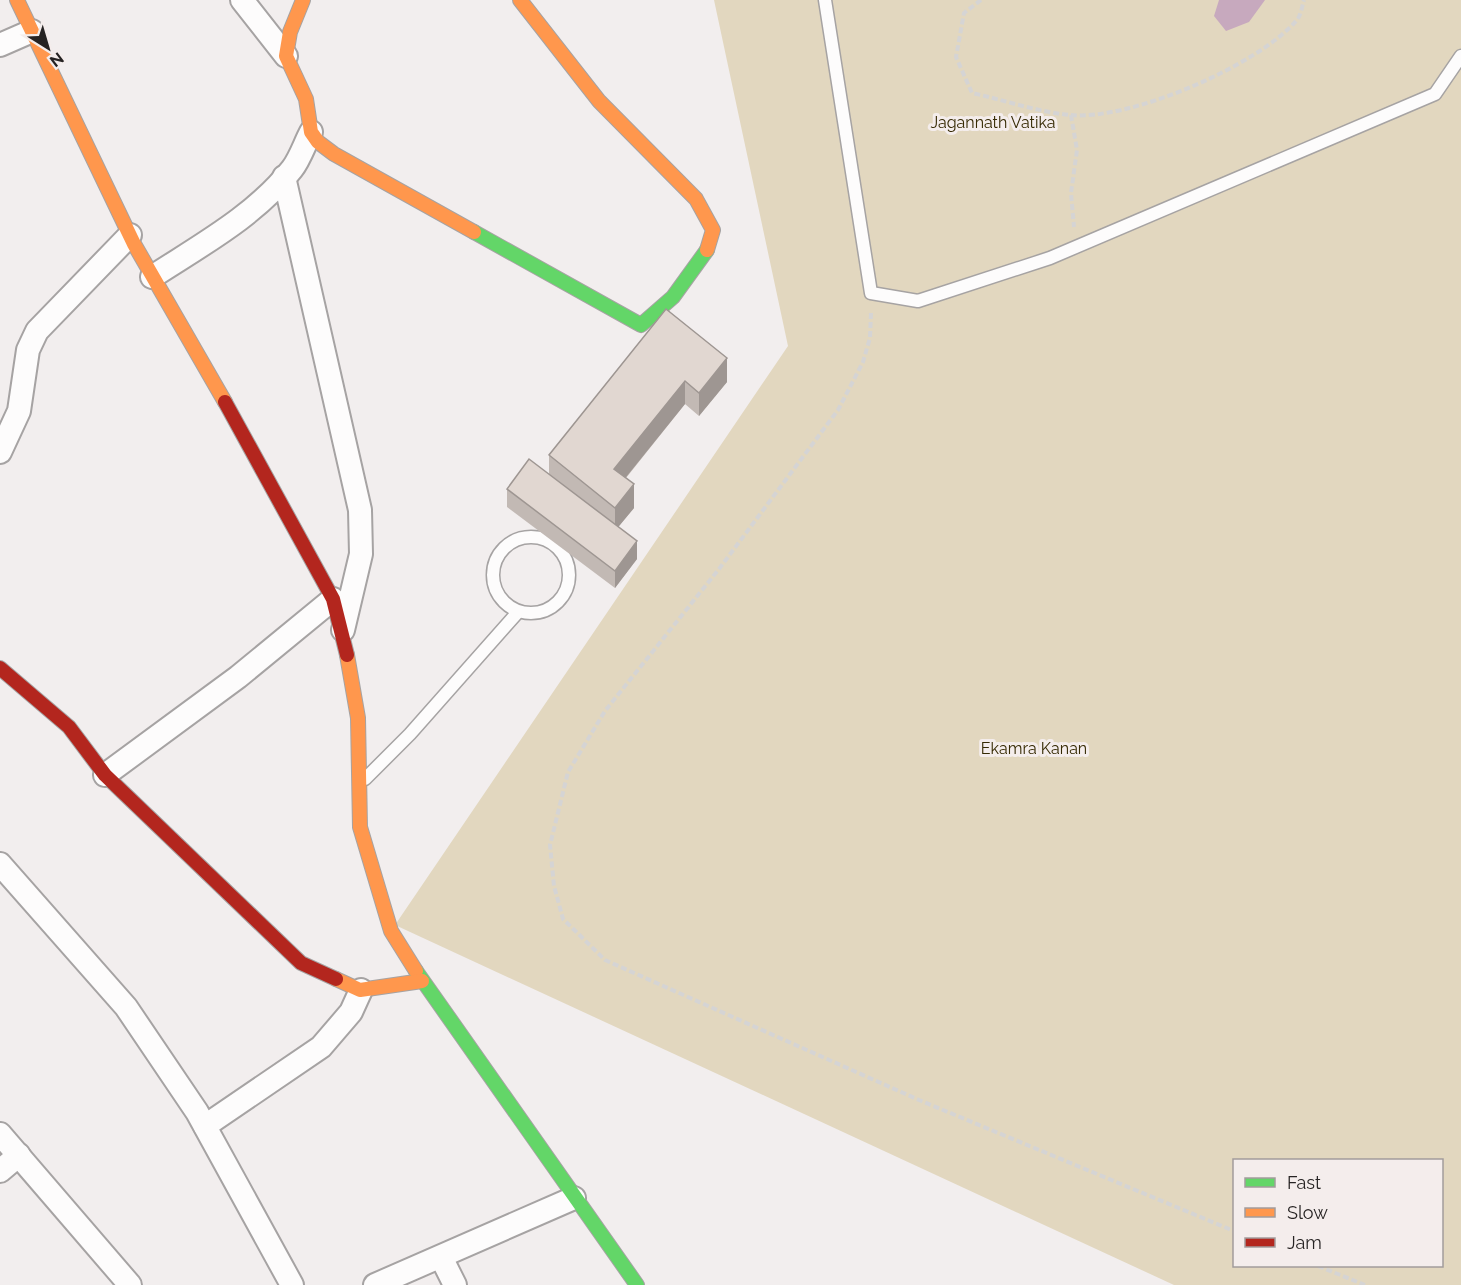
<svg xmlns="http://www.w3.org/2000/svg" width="1461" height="1285" font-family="Raleway,sans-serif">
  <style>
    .green { fill: #e2d7bf; fill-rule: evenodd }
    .water { fill: #c7a9be }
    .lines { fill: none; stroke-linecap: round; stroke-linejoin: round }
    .lane-casing { stroke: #a6a3a3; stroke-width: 15 }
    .street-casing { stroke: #a6a3a3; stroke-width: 26 }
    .fast-casing { stroke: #a6a3a3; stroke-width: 16 }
    .slow-casing { stroke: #a6a3a3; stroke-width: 16 }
    .jam-casing { stroke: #a6a3a3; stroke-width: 16 }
    .path { stroke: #d5d4d4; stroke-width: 4; stroke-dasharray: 6 3; stroke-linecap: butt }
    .lane { stroke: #fdfcfc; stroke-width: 12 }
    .street { stroke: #fdfcfc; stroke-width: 22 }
    .fast { stroke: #63d668; stroke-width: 14 }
    .slow { stroke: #ff974d; stroke-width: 14 }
    .jam { stroke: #b3261e; stroke-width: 14 }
    .wall { fill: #c2b9b4 }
    .shaded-wall { fill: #9e9692 }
    .building { fill: #e1d7d1; stroke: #9e9692; stroke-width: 1.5 }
    .labels { text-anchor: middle; stroke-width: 6; stroke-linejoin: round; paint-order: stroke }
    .park-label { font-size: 16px; fill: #352902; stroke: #f4edec }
  </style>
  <rect width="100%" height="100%" fill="#f2eeee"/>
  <path class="green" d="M 714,0 L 1461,0 L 1461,1285 L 1174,1285 L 395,925 L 788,346 ZM 1234,1160 L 1442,1160 L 1442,1266 L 1234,1266 Z"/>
  <path class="water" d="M 1219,0 L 1265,0 L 1249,22 L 1226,31 L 1214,16 Z"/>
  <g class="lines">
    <defs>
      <g id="lane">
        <path d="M 825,0 L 871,293 L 918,301 L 1050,258 L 1435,94 L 1461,56"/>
        <circle cx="531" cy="575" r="38"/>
        <path d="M 365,779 L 410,734 L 518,612"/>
      </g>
      <g id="street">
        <path d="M 242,0 L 286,56"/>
        <path d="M 0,45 L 32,31"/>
        <path d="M 284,177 L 360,510 L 361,554 L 343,630"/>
        <path d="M 152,277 C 201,245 255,216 292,169 C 300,159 305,143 311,132"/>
        <path d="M 0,452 L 19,411 L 28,350 L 37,331 L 130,235"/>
        <path d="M 105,775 L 238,677 L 333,599"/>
        <path d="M 0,864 L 126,1007 L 197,1112 L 292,1285"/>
        <path d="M 205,1126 L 321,1047 L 351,1012 L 361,990"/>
        <path d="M 0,1134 L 130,1285"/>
        <path d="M 0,1171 L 19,1155"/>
        <path d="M 441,1257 L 455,1285"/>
        <path d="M 375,1285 L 574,1198"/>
      </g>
      <g id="fast">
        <path d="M 474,232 L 641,325 L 673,297 L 707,250"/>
        <path d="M 416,971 L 637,1285"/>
      </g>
      <g id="slow">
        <path d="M 17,0 L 134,244 L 225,402"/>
        <path d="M 303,0 L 290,32 L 286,56 L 306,99 L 311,132 L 318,142 L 334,154 L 474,232"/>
        <path d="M 520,0 L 599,101 L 696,199 L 713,230 L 707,250"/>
        <path d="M 347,655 L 358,718 L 360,827 L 391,931 L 416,971"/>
        <path d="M 336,979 L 360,990 L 422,981"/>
      </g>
      <g id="jam">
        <path d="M 225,402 L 333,599 L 347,655"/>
        <path d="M 0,668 L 69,727 L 105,775 L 301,963 L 336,979"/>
      </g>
    </defs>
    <use href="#lane" class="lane-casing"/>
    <use href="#street" class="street-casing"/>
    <use href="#fast" class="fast-casing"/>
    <use href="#slow" class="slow-casing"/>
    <use href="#jam" class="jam-casing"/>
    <g class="path">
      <path d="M 981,0 L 964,13 L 956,57 L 972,93 C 1004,100 1038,112 1070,115 C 1129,121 1257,66 1296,21 C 1301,16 1302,6 1304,0"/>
      <path d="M 1071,115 L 1077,150 L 1071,193 L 1074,227"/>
      <path d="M 871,313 L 870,338 L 863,362 L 838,410 L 719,569 L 605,711 L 568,772 L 550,845 L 554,886 L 563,919 L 605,960 L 919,1100 L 1234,1231"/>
      <path d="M 1318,1266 L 1365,1285"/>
    </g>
    <use href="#lane" class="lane"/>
    <use href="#street" class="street"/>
    <use href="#fast" class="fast"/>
    <use href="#slow" class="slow"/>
    <use href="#jam" class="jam"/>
  </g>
  <path class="wall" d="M 666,309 L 727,382 L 699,416 L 685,404 L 626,478 L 634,508 L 618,527 L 637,559 L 615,588 L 507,507 L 507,489 L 549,474 L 549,455 Z"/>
  <g class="shaded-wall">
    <path d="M 727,358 L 727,382 L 699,416 L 699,393 Z"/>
    <path d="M 685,381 L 685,404 L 614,492 L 614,469 Z"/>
    <path d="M 634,484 L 634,508 L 615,531 L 615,508 Z"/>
    <path d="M 637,541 L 637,559 L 615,588 L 615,571 Z"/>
  </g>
  <g class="building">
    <path d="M 666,309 L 727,358 L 699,393 L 685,381 L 614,469 L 634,484 L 615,508 L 549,455 Z"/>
    <path d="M 529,459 L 637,541 L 615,571 L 507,489 Z"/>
  </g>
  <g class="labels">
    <g class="park-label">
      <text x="993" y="128">Jagannath Vatika</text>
      <text x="1034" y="754">Ekamra Kanan</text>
    </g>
  </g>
  <rect x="1233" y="1159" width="210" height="108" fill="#f4edec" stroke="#a29c9c" stroke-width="1.5"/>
  <rect x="1245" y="1178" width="30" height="9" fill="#63d668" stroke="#a29c9c" stroke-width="1.5"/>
  <text x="1287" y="1189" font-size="18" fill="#262323">Fast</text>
  <rect x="1245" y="1208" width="30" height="9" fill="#ff974d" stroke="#a29c9c" stroke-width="1.5"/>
  <text x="1287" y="1219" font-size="18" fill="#262323">Slow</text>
  <rect x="1245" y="1238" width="30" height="9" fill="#b3261e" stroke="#a29c9c" stroke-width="1.5"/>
  <text x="1287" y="1249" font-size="18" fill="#262323">Jam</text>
  <g transform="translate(48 48) rotate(143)" stroke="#f4edec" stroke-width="4.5" paint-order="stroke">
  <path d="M0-4.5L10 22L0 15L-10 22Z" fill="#262323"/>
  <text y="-9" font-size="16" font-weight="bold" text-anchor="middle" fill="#262323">N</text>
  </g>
</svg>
